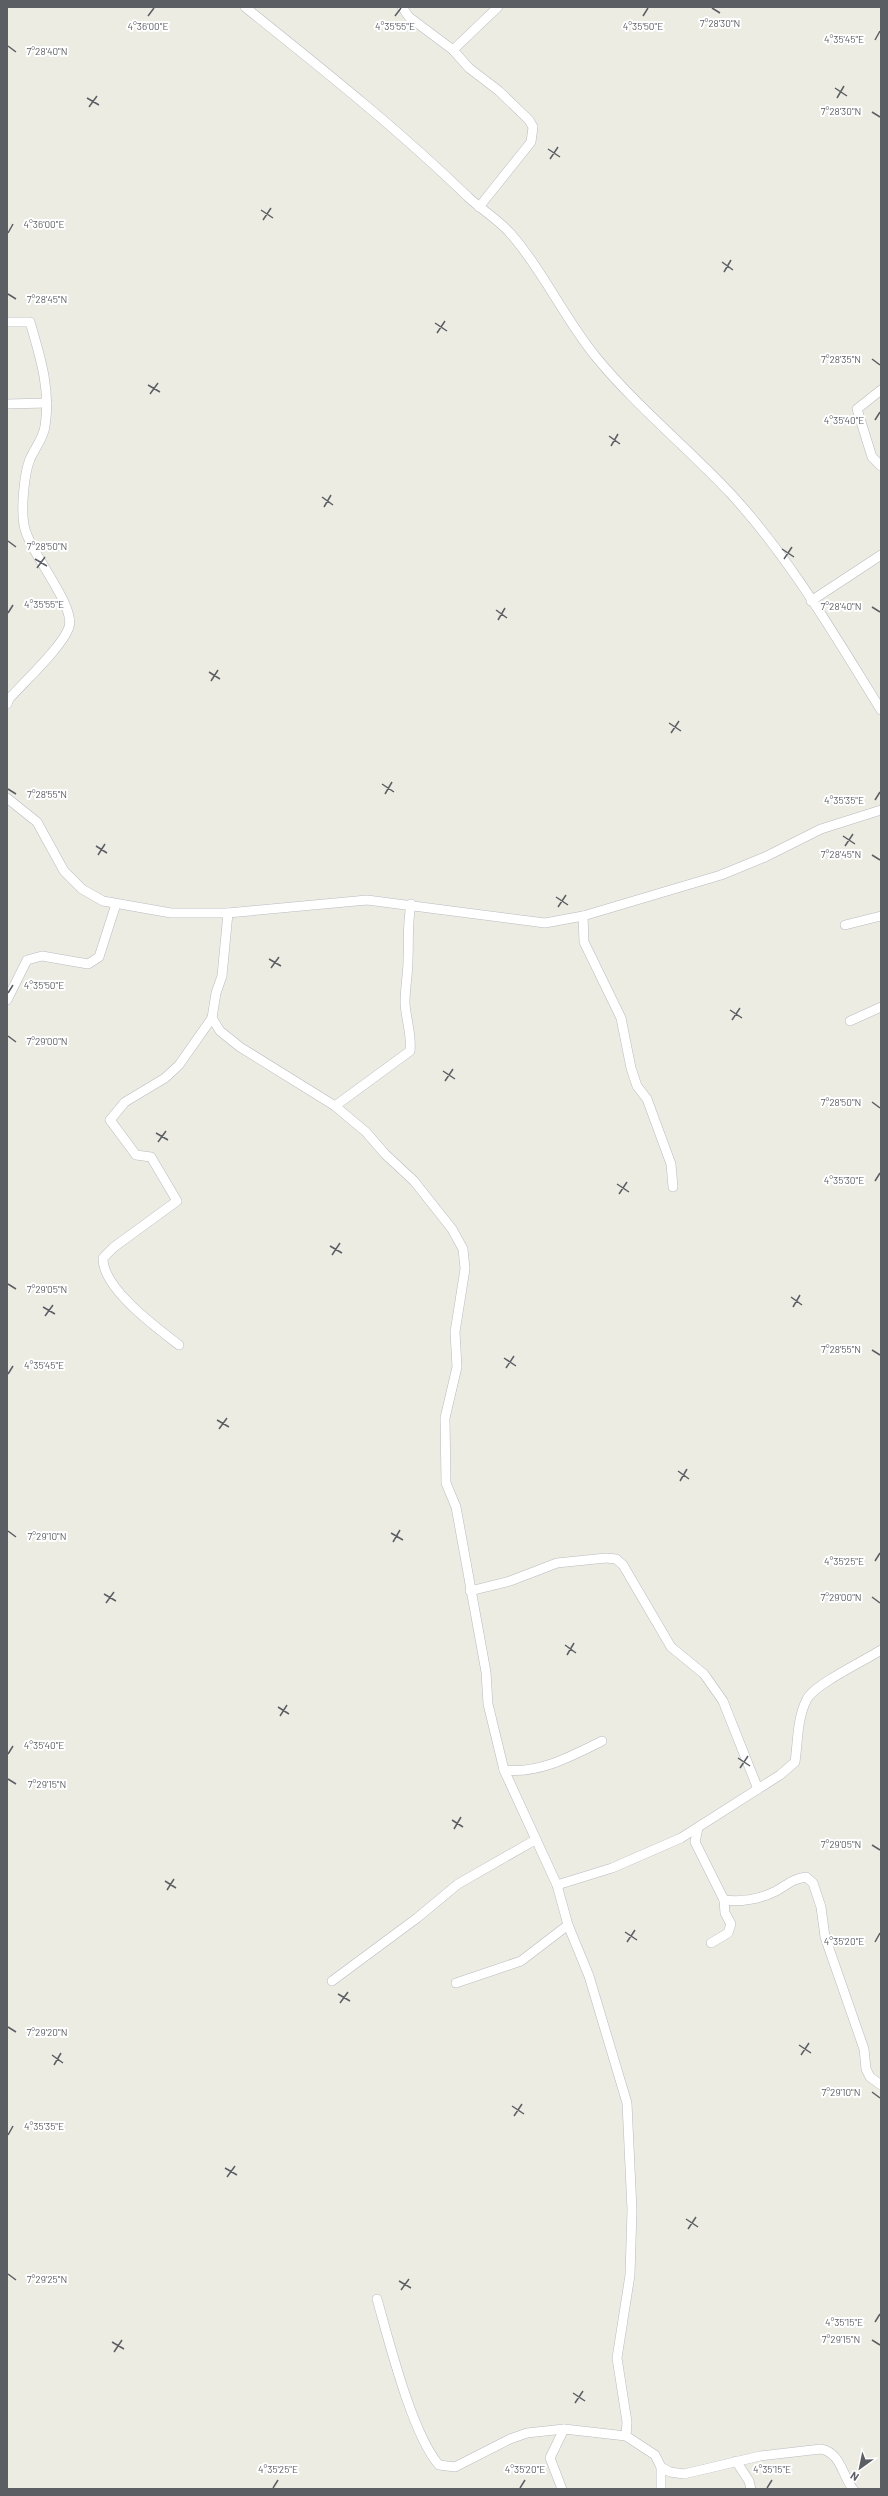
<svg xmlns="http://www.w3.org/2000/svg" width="888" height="2496" font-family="Barlow,sans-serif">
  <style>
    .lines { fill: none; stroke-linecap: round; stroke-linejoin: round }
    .street-casing { stroke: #b8babf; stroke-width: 10 }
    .street { stroke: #fff; stroke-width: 9 }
    .ticks { fill: none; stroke: #5b5e63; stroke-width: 1.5 }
    .ticks-label { font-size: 10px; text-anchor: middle; fill: #5b5e63; stroke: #fff; stroke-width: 4; stroke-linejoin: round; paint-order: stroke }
  </style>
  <rect width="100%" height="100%" fill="#edece3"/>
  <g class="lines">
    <defs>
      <g id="street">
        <path d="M 245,7 C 321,68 398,129 468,197 C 482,210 499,220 511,234 C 544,272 564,318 596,357 C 636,406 687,447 731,494 C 790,558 835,636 881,710"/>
        <path d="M 402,7 L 409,17 L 453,50 L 469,68 L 499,91 L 529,120 L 533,127 L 531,142 L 479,207"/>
        <path d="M 453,50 L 498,7"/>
        <path d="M 7,322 L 30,322 C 40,356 51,390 45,426 C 44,437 35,448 30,459 C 24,474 21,509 24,525 C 28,551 76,605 69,627 C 63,646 24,682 9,699 L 7,704"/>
        <path d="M 881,390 L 857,409 L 872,457 L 881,466"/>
        <path d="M 7,404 L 47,403"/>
        <path d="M 811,601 L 881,555"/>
        <path d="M 7,798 L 37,822 L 64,871 L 82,889 L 103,901 L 171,913 L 228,913 L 367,900 L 545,923 L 583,916 L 721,875 L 765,857 L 821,829 L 881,810"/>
        <path d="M 228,913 L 222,976 L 216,993 L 212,1018 L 220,1031 L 240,1047 L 335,1106 L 366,1132 L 385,1154 L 414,1181 L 452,1229 L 463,1249 L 465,1269 L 455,1332 L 457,1367 L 445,1418 L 446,1483 L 456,1507 L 486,1672 L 488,1704 L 504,1770 L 557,1885 L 568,1925 L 589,1976 L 627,2103 L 632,2210 L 630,2275 L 617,2358 L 627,2422 L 626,2436"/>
        <path d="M 583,916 L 584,942 L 621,1018 L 631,1068 L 637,1086 L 647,1099 L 671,1164 L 673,1187"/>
        <path d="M 845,925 L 881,916"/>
        <path d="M 7,1000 L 27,960 L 42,956 L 88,964 L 99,957 L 116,904"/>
        <path d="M 850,1021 L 881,1007"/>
        <path d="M 335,1106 L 410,1051 C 412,1035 406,1020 405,1003 C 405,988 408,974 408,960 C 409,938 407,927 411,904"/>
        <path d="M 179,1345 C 157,1328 102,1288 103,1258 L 114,1247 L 177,1201 L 151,1157 L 136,1155 L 110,1120 L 125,1102 L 165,1078 L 179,1065 L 212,1018"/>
        <path d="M 470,1591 L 510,1581 L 557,1563 L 606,1558 L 616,1559 L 623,1565 L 671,1647 L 704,1674 L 723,1701 L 758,1789"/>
        <path d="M 504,1770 C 539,1774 572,1756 602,1741"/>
        <path d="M 698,1828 L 695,1842 L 724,1900 L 725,1913 L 731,1924 L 728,1933 L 711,1943"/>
        <path d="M 557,1885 L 612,1868 L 681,1838 L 780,1775 L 795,1762 C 798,1741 797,1718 807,1699 C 815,1684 864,1661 881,1650"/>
        <path d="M 724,1900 C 741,1902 760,1899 776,1891 C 787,1885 792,1879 806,1877 L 813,1883 L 821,1907 L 825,1937 L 864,2049 L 866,2069 L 870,2077 L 881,2085"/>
        <path d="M 332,1981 L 417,1918 L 458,1884 L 535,1840"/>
        <path d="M 456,1983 L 521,1961 L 568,1925"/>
        <path d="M 377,2299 C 389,2341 412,2434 439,2465 L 455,2467 L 510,2439 L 527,2433 L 564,2429 L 626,2436 L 655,2455 L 661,2467 L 661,2489"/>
        <path d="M 736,2461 L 749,2481 L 751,2489"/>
        <path d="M 661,2467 L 670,2472 L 684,2474 L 760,2456 L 821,2449 C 841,2453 842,2475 853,2489"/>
        <path d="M 562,2489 L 550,2458 L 564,2429"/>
      </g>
    </defs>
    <use href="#street" class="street-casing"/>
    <use href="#street" class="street"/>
  </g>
  <path class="ticks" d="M 712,8 L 720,13M 148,16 L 154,8M 395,16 L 401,8M 643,16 L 648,8M 875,40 L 880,31M 8,46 L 16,52M 835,88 L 847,96M 87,98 L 99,105M 837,98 L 844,86M 89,107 L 97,96M 872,112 L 880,117M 548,149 L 560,157M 550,159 L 558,147M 261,210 L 273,218M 263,220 L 271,208M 8,233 L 13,224M 722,262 L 733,270M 724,272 L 731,260M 8,294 L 16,299M 435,323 L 447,331M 437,333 L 445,321M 872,359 L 880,365M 148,385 L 160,392M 150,394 L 158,383M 875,420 L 880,412M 609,436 L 620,444M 611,446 L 618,434M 322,497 L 333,505M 324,507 L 331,495M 8,541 L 16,547M 782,549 L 794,557M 35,559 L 47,566M 784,559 L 792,547M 37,568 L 45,557M 872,607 L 880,612M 496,610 L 507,618M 8,613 L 13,605M 498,620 L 505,608M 209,672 L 220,679M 211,681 L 218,670M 669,723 L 681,731M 671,733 L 679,721M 382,784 L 394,792M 8,789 L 16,794M 385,794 L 392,782M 875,800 L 880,792M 843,836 L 855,844M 96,846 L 107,853M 845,846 L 853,834M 98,855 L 105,844M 872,855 L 880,860M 556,897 L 568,905M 558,907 L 566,895M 269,959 L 281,966M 271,968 L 279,957M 8,993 L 13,985M 730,1010 L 742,1018M 732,1020 L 740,1008M 8,1036 L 16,1042M 443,1071 L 455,1079M 445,1081 L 453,1069M 872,1102 L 880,1108M 156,1133 L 168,1140M 158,1142 L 166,1131M 875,1181 L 880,1173M 617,1184 L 629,1192M 619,1194 L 627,1182M 330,1246 L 342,1253M 332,1255 L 340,1243M 8,1284 L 16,1289M 791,1297 L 802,1305M 43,1307 L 55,1314M 793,1307 L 800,1295M 45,1316 L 53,1305M 872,1350 L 880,1355M 504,1358 L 516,1366M 506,1368 L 514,1356M 8,1374 L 13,1366M 217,1420 L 229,1427M 219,1429 L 227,1418M 678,1471 L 689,1479M 680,1481 L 687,1469M 8,1531 L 16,1537M 391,1533 L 403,1540M 393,1542 L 400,1530M 875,1561 L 880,1553M 104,1594 L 116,1601M 872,1597 L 880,1603M 106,1603 L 114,1592M 565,1645 L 576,1653M 567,1655 L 574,1643M 278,1707 L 289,1714M 280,1716 L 287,1705M 8,1754 L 13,1746M 738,1758 L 750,1766M 740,1768 L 748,1756M 8,1779 L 16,1784M 452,1820 L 463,1827M 454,1829 L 461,1817M 872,1845 L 880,1850M 165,1881 L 176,1888M 167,1890 L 174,1879M 625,1932 L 637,1940M 627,1942 L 635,1930M 875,1942 L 880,1933M 338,1994 L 350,2001M 340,2003 L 348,1992M 8,2027 L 16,2032M 799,2045 L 811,2053M 52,2055 L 63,2063M 801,2055 L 809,2043M 54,2065 L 61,2053M 872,2092 L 880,2098M 512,2106 L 524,2114M 514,2116 L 522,2104M 8,2135 L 13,2126M 225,2168 L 237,2175M 227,2177 L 235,2166M 686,2219 L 698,2227M 688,2229 L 696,2217M 8,2274 L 16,2280M 399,2281 L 411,2288M 401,2290 L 409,2279M 875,2322 L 880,2314M 872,2340 L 880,2345M 112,2342 L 124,2349M 114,2352 L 122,2340M 573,2393 L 585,2401M 575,2403 L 583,2391M 273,2488 L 278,2480M 520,2488 L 525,2480M 767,2488 L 772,2480"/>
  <g class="ticks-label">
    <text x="720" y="27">7°28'30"N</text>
    <text x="148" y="30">4°36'00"E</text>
    <text x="643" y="30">4°35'50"E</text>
    <text x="395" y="30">4°35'55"E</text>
    <text x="844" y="43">4°35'45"E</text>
    <text x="47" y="55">7°28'40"N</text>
    <text x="841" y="115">7°28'30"N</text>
    <text x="44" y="228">4°36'00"E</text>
    <text x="47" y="303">7°28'45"N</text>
    <text x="841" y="363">7°28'35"N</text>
    <text x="844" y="424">4°35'40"E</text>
    <text x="47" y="550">7°28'50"N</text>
    <text x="44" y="608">4°35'55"E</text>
    <text x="841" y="610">7°28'40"N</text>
    <text x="47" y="798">7°28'55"N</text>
    <text x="844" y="804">4°35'35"E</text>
    <text x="841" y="858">7°28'45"N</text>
    <text x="44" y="989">4°35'50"E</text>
    <text x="47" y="1045">7°29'00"N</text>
    <text x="841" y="1106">7°28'50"N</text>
    <text x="844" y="1184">4°35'30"E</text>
    <text x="47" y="1293">7°29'05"N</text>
    <text x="841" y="1353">7°28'55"N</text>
    <text x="44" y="1369">4°35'45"E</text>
    <text x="47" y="1540">7°29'10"N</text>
    <text x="844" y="1565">4°35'25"E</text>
    <text x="841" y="1601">7°29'00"N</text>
    <text x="44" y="1749">4°35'40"E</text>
    <text x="47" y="1788">7°29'15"N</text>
    <text x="841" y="1848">7°29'05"N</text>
    <text x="844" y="1945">4°35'20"E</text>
    <text x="47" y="2036">7°29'20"N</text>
    <text x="841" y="2096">7°29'10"N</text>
    <text x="44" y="2130">4°35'35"E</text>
    <text x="47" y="2283">7°29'25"N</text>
    <text x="844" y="2326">4°35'15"E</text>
    <text x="841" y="2343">7°29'15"N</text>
    <text x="278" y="2473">4°35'25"E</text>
    <text x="525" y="2473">4°35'20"E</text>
    <text x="772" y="2473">4°35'15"E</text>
  </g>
  <rect width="888" height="2496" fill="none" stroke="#5b5e63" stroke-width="16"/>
  <g transform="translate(860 2468) rotate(213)" stroke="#ffffff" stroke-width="3" paint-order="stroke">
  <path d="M0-3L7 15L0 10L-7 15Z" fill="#5b5e63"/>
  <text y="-6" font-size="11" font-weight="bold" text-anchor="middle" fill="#5b5e63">N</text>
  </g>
</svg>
